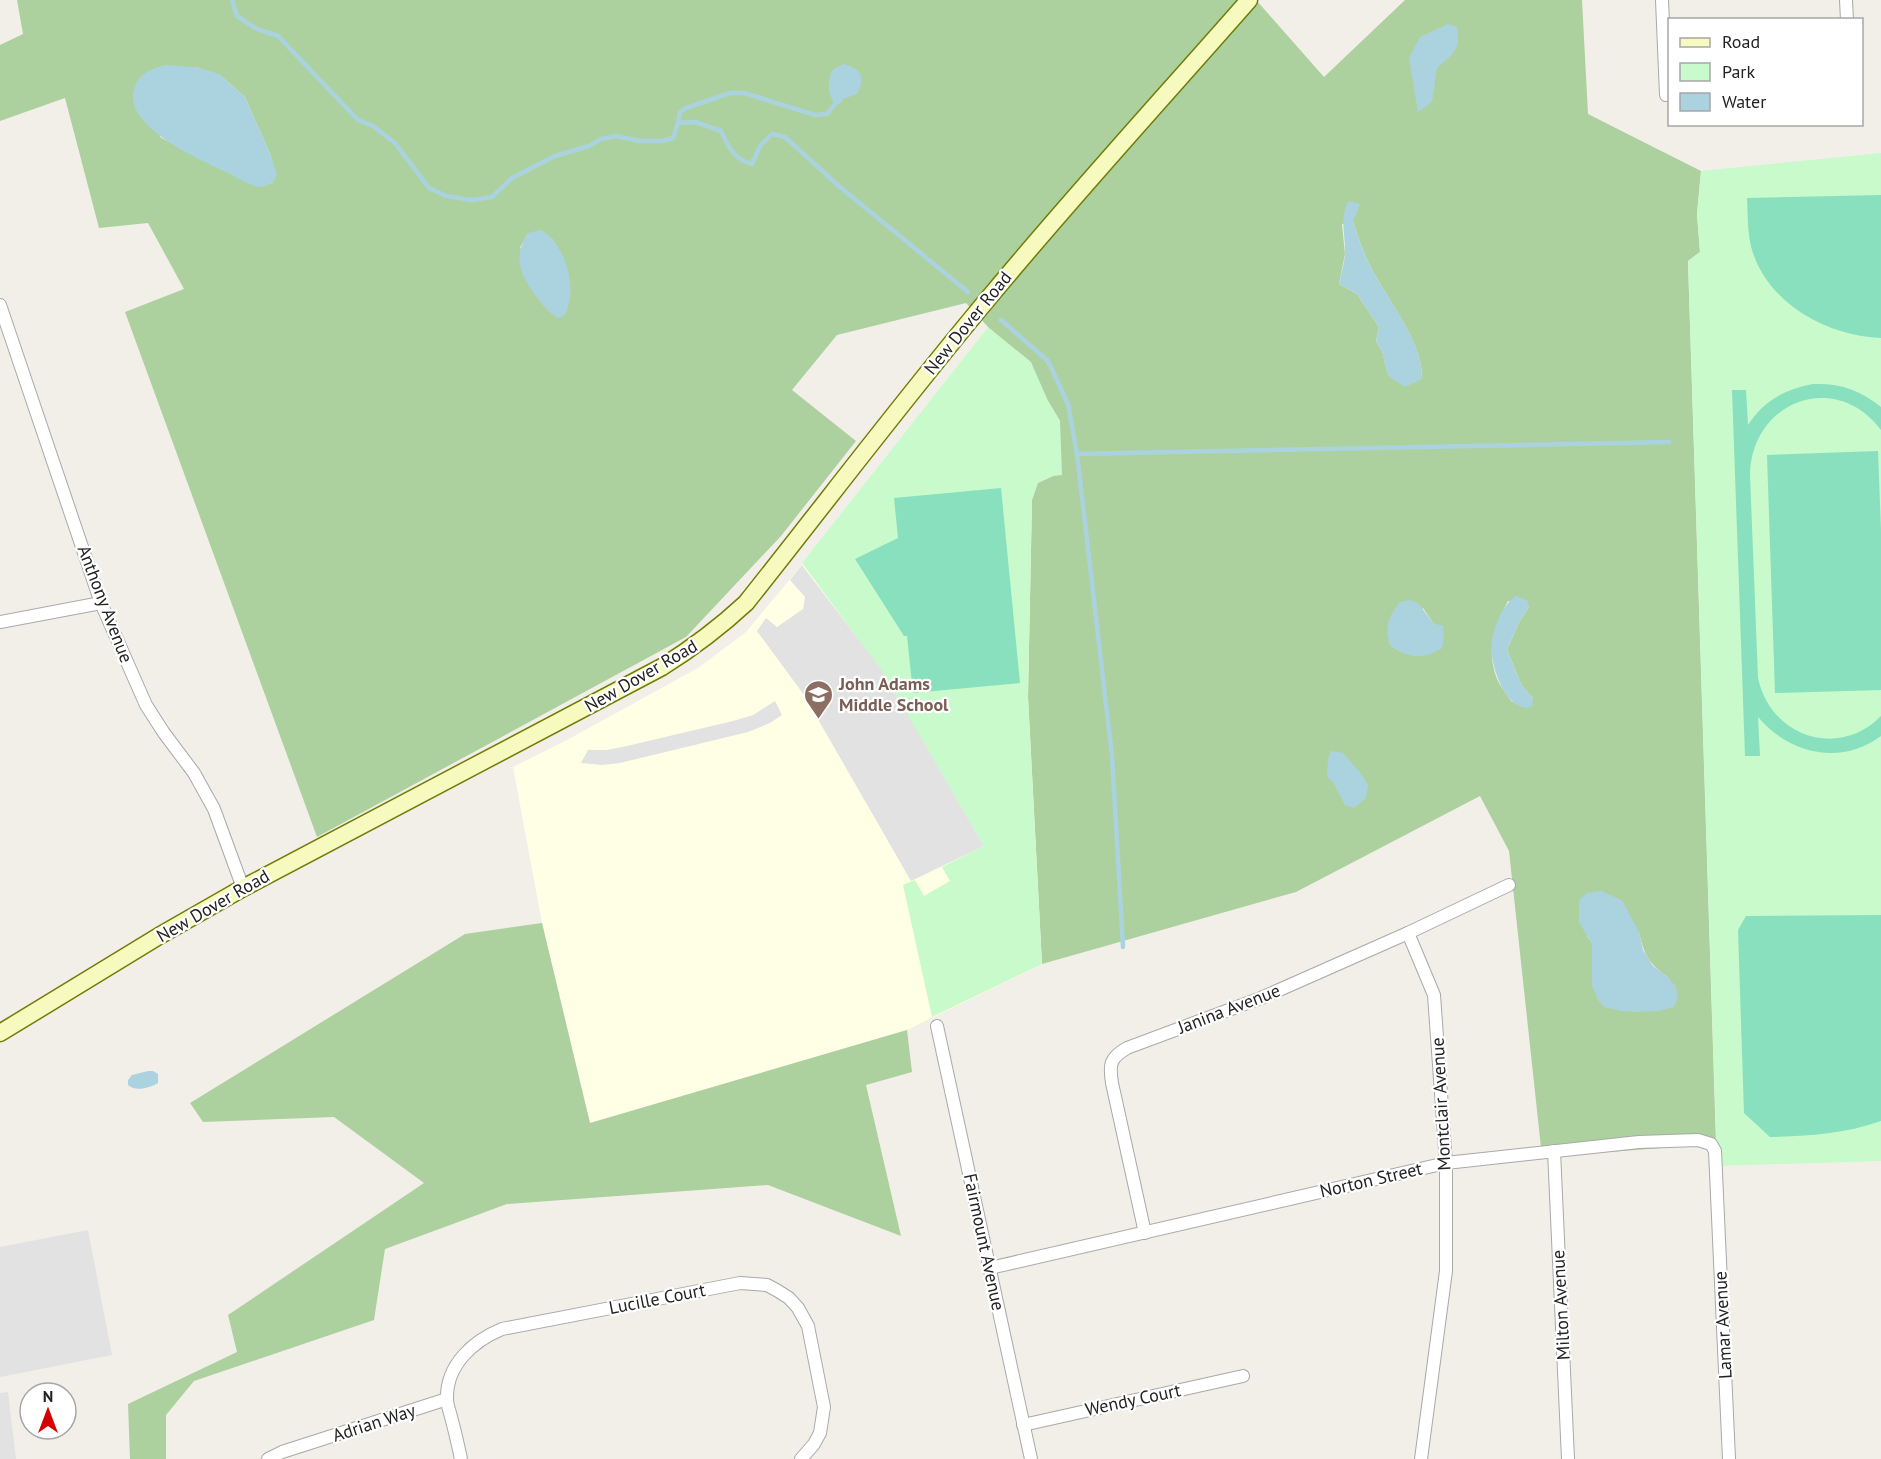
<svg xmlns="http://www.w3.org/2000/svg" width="1881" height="1459" font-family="'PT Sans',sans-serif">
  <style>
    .education { fill: #ffffe5 }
    .forest { fill: #add19e; fill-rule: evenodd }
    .park { fill: #c8facc }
    .pitch { fill: #88e0be }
    .parking { fill: #e2e2e2 }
    .water { fill: #aad3df }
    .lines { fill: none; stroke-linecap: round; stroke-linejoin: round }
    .stream { stroke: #aad3df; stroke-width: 4.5 }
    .street-casing { stroke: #a9a9a9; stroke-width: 14 }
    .secondary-casing { stroke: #707d05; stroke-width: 19 }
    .street { stroke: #fff; stroke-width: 12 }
    .secondary { stroke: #f7fabf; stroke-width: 16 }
    .labels { text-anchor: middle; stroke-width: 4.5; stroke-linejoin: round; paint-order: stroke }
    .street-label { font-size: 18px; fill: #222; stroke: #fff }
    .education-label { font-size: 18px; font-weight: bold; fill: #785e54; stroke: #fff; text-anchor: start }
  </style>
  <rect width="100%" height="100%" fill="#f2efe9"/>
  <path class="education" d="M 988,327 L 1032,500 L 1028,697 L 1042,964 L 907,1030 L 590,1123 L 542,923 L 513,767 L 567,740 L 698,668 L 746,632 L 802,565 L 802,563 Z"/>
  <g class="forest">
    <path d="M 17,0 L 1256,0 L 1324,77 L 1405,0 L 1582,0 L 1588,114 L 1701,171 L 1697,214 L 1700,252 L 1688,261 L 1716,1144 L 1542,1157 L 1509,851 L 1480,796 L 1296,892 L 1042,964 L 1028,697 L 1032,500 L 1037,483 L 1053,476 L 1060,421 L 1048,401 L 988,327 L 966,303 L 837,335 L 792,390 L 856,441 L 781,536 L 686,637 L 317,837 L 125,312 L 184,289 L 148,223 L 99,228 L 65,98 L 0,121 L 0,45 L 23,34 ZM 195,67 L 220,75 L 245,97 L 271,156 L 273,183 L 259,187 L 212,165 L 160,137 ZM 1353,222 C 1357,234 1361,246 1366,257 C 1381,293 1424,340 1422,379 L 1388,375 L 1382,351 L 1376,341 L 1379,327 L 1357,294 L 1339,284 L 1345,254 L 1342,224 ZM 528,233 L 552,239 L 563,257 L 568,274 L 520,248 ZM 1508,601 L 1529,607 L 1519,622 L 1507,650 L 1522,686 L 1533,698 L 1512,702 C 1506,693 1498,684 1495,673 C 1487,646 1495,625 1508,601 ZM 1423,608 L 1433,623 L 1400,652 ZM 1639,932 C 1644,955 1649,964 1668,977 L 1658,1011 L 1622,1011 L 1592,985 L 1592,943 L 1587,936 Z"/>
    <path d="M 542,923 L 590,1123 L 907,1030 L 912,1072 L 866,1085 L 901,1236 L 768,1185 L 507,1204 L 385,1249 L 374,1320 L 194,1381 L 166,1415 L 166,1459 L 130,1459 L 128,1404 L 237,1352 L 228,1315 L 424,1183 L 334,1117 L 203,1122 L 190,1103 L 465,934 Z"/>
  </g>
  <g class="park">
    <path d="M 1881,153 L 1881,1161 L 1717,1166 L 1688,261 L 1700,252 L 1697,214 L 1701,171 Z"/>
    <path d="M 988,327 L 1031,362 L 1048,401 L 1060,421 L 1062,475 L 1053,476 L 1038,483 L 1032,500 L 1028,697 L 1042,964 L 932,1017 L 903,885 L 915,880 L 924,896 L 950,881 L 942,867 L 984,846 L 881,670 L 802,563 Z"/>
  </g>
  <g class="pitch">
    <path d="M 1881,195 L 1881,338 C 1829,336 1771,306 1753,253 C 1747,236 1748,216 1747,198 Z"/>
    <path d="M 1813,384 C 1840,383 1860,390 1881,407 L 1881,430 C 1836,369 1751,401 1750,475 L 1758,678 C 1770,736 1838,760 1881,716 L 1881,736 C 1841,766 1789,754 1758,717 L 1760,756 L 1745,756 L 1732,390 L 1746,390 L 1748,425 C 1763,401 1785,389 1813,384 Z"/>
    <path d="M 1878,451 L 1881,530 L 1881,690 L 1775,693 L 1767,455 Z"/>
    <path d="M 1001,488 L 1020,683 L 913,693 L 907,636 L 904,636 L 855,559 L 898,538 L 894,498 Z"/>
    <path d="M 1881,915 L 1881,1121 C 1844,1134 1808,1136 1770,1137 L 1744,1113 L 1738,930 L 1746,916 Z"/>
  </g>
  <g class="parking">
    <path d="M 802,565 L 881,669 L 984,846 L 911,881 L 804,695 L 757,631 L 766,618 L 777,627 L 803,609 L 805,597 L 790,580 Z"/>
    <path d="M 775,701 L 782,715 L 770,723 L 748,732 L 620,763 L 602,765 L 581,763 L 588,750 L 607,750 L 627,746 L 733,721 L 753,715 Z"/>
    <path d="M 88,1230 L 112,1355 L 0,1377 L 0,1247 Z"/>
    <path d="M 8,1392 L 16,1459 L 0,1459 L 0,1393 Z"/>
  </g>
  <g class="water">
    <path d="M 1448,24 L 1457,27 C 1461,51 1453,54 1437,68 L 1432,102 L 1418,112 L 1409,58 L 1420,37 Z"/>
    <path d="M 844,64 C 862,70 866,77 857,94 L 843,99 L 840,104 L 835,104 C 828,96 826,77 834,69 C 836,67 842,65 844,64 Z"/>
    <path d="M 165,65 L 195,67 L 219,74 L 245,97 L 271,156 L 277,174 L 273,183 C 269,184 264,187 260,187 C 252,187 234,176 226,172 C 199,159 123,127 134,89 C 139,73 151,69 165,65 Z"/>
    <path d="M 1348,201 L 1360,204 L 1353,222 C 1357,234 1361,246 1366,257 C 1381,293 1424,339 1422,379 L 1405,387 L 1388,376 L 1382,351 L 1376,341 L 1379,327 L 1357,294 L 1339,284 C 1341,274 1344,264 1345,255 C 1346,236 1339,220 1348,201 Z"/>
    <path d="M 541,230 C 544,232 549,235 552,239 C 569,258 577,294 564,316 L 558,318 C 545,311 525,284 521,269 C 517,257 521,244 528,233 Z"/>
    <path d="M 1516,596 L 1527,600 L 1529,607 L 1519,622 L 1507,650 L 1522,686 L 1533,698 L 1532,707 C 1505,714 1488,661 1492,640 C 1495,625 1503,604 1516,596 Z"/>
    <path d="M 1410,600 L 1418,603 L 1433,623 L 1443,626 L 1444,637 L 1442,648 C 1423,660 1409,658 1390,646 C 1385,626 1387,619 1400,602 Z"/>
    <path d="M 1331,751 L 1343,753 L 1359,771 L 1368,785 L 1366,798 L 1354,808 L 1345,805 L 1333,782 L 1327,777 L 1328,759 Z"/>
    <path d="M 1601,891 L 1622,900 L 1639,932 L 1643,950 L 1653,966 L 1668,977 L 1676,987 L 1678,997 L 1674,1007 L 1658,1011 L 1636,1012 L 1622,1011 L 1604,1007 L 1598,1000 L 1592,985 L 1592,944 L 1579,922 L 1579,900 L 1587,893 Z"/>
    <path d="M 148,1071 L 153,1071 L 158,1074 L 158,1083 C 149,1088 136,1092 128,1085 L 128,1080 L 132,1075 Z"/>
  </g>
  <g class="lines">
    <g class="stream">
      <path d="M 232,0 L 237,16 L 257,29 L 278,36 L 358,120 L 373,126 L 395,143 L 429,188 L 446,196 L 472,200 L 492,197 L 512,178 L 555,156 L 589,146 L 601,139 L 616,136 L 640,141 L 663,141 L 673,138 L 678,123 L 695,122 L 721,131 C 728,146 734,160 752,164 L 760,146 L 772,134 L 785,137 L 840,187 L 968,292"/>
      <path d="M 678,123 L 680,112 L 686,108 L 730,93 L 744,93 L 815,115 L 827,114 L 835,104"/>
      <path d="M 1001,320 L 1048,361 L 1068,404 L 1077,454 L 1112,756 L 1123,947"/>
      <path d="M 1077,454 L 1669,442"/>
    </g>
    <defs>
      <g id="street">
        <path d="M 1662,0 L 1666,95"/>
        <path d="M 1846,0 L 1847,20"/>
        <path d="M 0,305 L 101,603 L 146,705 L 164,733 L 194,773 L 214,809 L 243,888"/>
        <path d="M 0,622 L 101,603"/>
        <path d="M 1408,933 L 1434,995 L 1446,1163 L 1446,1271 L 1421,1459"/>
        <path d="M 937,1026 L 1031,1459"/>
        <path d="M 1554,1151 L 1568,1459"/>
        <path d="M 1145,1233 L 1112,1083 C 1109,1064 1110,1058 1127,1048 L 1261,998 L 1408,933 L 1509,885"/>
        <path d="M 990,1268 L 1446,1163 L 1639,1142 L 1698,1140 L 1711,1144 L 1715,1151 L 1729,1459"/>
        <path d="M 1023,1425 L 1243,1376"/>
        <path d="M 268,1459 L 282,1452 L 447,1399"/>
        <path d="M 461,1459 C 458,1445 455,1431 451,1417 C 450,1412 447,1405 447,1399 C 446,1365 473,1341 502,1329 L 740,1283 L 767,1285 L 778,1291 L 789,1298 L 798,1308 L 808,1326 L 824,1407 L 820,1433 L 814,1444 L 801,1459"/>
      </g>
      <path id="secondary" d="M 0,1033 L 159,936 L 243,888 L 662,667 C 694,647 718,629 746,603 C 828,500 907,395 992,294 C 1075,194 1163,98 1249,0"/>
    </defs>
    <use href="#street" class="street-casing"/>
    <use href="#secondary" class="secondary-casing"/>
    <use href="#street" class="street"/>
    <use href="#secondary" class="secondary"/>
  </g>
  <defs>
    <symbol id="school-pin" viewBox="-11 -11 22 30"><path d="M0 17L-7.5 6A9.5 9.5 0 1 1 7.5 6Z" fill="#8d6e63" stroke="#fff"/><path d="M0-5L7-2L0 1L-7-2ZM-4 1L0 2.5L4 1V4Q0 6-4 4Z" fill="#fff"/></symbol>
  </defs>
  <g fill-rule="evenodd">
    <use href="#school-pin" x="802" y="678" width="33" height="45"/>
  </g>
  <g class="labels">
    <g class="street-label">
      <text transform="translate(968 323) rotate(-51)" y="6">New Dover Road</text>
      <text transform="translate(105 604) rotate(69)" y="6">Anthony Avenue</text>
      <text transform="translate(641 676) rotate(-30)" y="6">New Dover Road</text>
      <text transform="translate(213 906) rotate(-30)" y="6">New Dover Road</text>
      <text transform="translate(1229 1009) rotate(-21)" y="6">Janina Avenue</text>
      <text transform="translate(1441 1104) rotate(-93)" y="6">Montclair Avenue</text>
      <text transform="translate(1371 1180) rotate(-13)" y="6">Norton Street</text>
      <text transform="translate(984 1242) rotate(78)" y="6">Fairmount Avenue</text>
      <text transform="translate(657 1299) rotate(-11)" y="6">Lucille Court</text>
      <text transform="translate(1561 1305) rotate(-93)" y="6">Milton Avenue</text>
      <text transform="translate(1723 1325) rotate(-93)" y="6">Lamar Avenue</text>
      <text transform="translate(1133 1400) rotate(-12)" y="6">Wendy Court</text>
      <text transform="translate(374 1423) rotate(-18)" y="6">Adrian Way</text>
    </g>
    <g class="education-label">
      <text x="839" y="690">John Adams<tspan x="839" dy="21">Middle School</tspan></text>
    </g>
  </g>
  <rect x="1668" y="18" width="195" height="108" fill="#ffffff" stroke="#a7a7a7" stroke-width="1.5"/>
  <rect x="1680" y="38" width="30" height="9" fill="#f7fabf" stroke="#a7a7a7" stroke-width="1.5"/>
  <text x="1722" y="48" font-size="18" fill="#222222">Road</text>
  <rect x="1680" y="63" width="30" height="18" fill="#c8facc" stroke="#a7a7a7" stroke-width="1.5"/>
  <text x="1722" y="78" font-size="18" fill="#222222">Park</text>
  <rect x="1680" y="93" width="30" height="18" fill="#aad3df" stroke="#a7a7a7" stroke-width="1.5"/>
  <text x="1722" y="108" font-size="18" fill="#222222">Water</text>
  <g transform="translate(48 1411)"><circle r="28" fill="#ffffff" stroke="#a7a7a7" stroke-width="1.5"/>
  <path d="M0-4.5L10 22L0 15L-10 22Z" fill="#d40000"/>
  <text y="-9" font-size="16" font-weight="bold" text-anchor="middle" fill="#222222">N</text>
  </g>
</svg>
